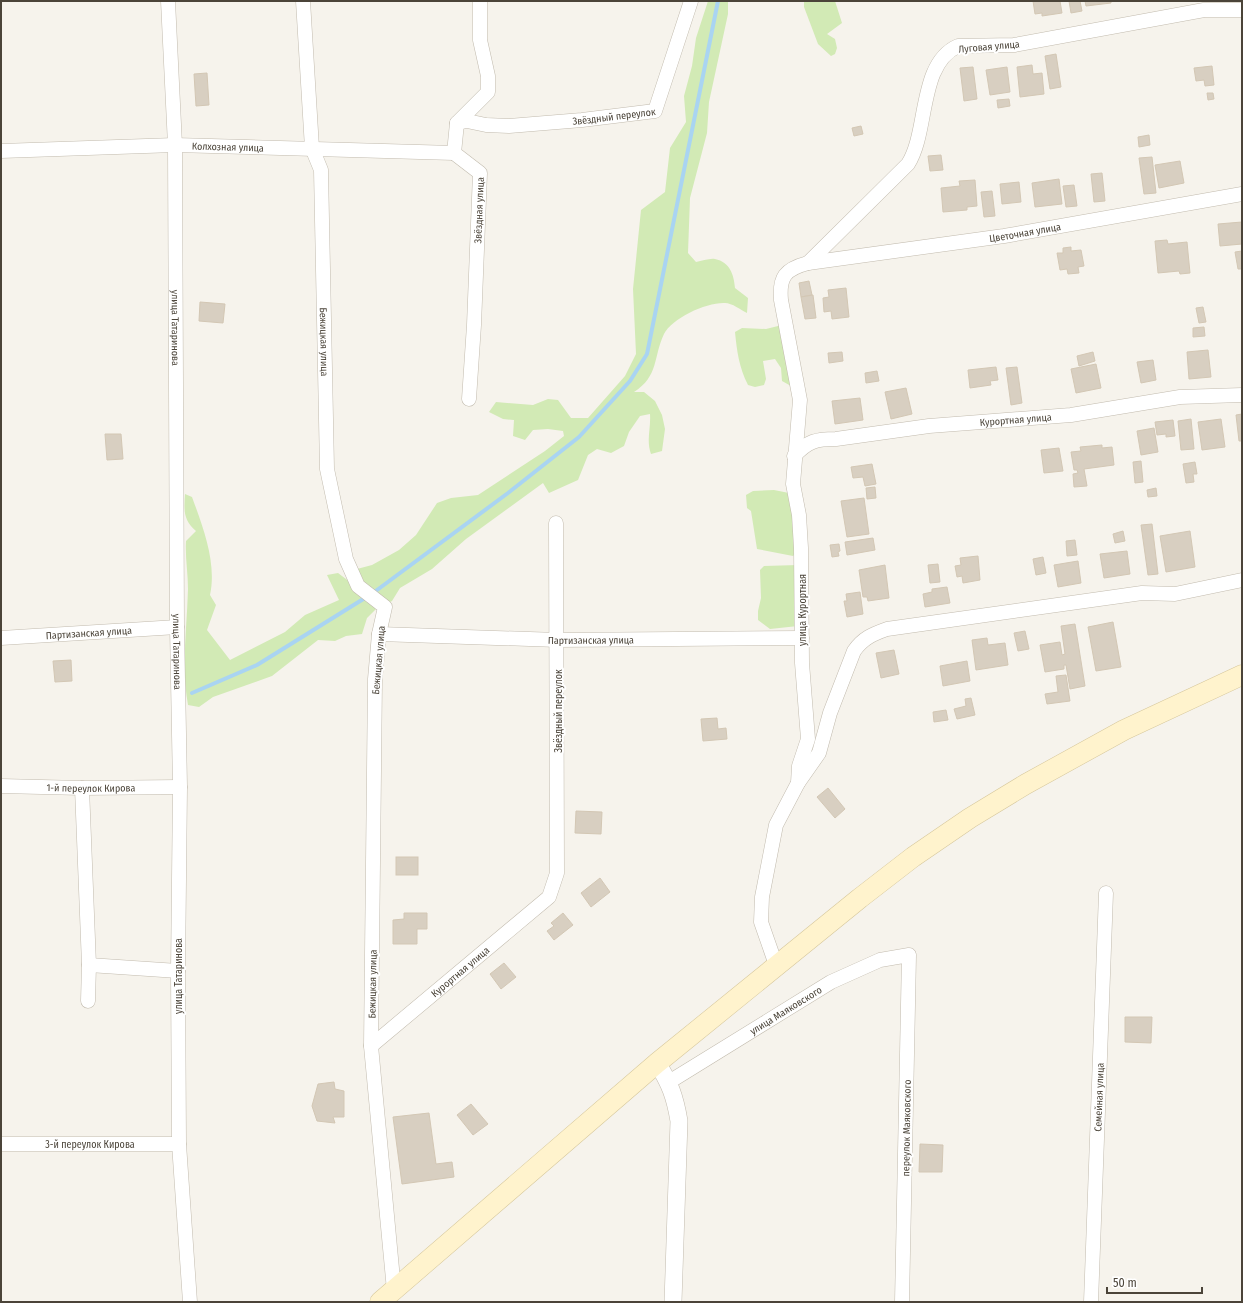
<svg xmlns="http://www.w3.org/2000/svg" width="1243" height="1303" font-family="'Fira Sans Condensed',sans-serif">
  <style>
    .green { fill: #d2eab5 }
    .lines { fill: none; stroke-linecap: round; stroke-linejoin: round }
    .stream { stroke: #a9d4f2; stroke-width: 4 }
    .building { fill: #d8cfc1; stroke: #d3c7b4 }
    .minor-casing { stroke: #c2bbae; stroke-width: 15 }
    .tertiary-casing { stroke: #c2bbae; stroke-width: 18 }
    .secondary-casing { stroke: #d6c79b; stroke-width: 21 }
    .minor { stroke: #fff; stroke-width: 14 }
    .tertiary { stroke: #fff; stroke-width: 17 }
    .secondary { stroke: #fff3cd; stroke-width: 20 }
    .labels { text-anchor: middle; stroke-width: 4; stroke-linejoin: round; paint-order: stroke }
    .street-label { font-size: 10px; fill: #4b4439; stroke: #fff }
  </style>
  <rect width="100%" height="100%" fill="#f6f3ec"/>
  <g class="green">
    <path d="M 708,1 L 728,1 L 728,14 L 709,102 L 707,133 L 690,198 L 688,253 L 696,262 C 702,261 710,258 715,259 C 730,262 734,275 735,288 L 748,298 L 747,313 C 741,310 732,303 725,303 C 707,302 672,318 664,334 C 653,357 659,376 634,392 L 644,392 L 655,401 L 662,415 L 665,429 L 662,451 L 651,454 C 646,440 651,429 650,414 L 640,416 L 629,432 L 624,446 L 611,453 L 597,449 L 588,455 L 578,480 L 549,493 L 543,483 L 466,539 L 432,569 L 400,588 L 392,601 L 376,609 L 367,618 L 362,634 L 346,636 L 335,641 L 318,640 L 272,676 L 213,697 L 199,707 L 188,705 C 181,667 187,628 188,589 C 188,573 185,557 186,541 L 196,531 C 183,520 184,510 185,494 L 192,497 C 203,527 217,563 210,595 L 216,605 L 207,630 L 230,660 L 285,632 L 305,615 L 339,600 L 327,575 L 338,573 L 350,582 L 357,569 L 372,565 L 399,550 L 416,535 L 437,503 L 451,498 L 478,495 L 545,451 L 564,436 L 563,431 L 548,429 L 533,430 L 525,440 L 513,436 L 514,420 L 503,419 L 489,412 L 496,402 L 533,405 L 548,399 L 558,400 L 571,418 L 588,418 L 625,376 L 636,354 L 633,289 L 641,210 L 665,192 L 670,148 L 686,122 L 684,96 L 692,66 L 696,38 Z"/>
    <path d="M 804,1 L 835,1 L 842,23 L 827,34 L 835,39 L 837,48 L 835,54 L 831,56 L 818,44 L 804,7 Z"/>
    <path d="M 782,325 L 791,386 L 782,381 L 781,368 L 775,359 L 763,361 L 766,379 L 764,385 L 755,387 L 748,385 C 739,367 737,352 735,332 L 742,328 L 766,329 Z"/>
    <path d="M 774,490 L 789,493 L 805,544 L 793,556 L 757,549 L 751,511 L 747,508 L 746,495 L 753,491 Z"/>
    <path d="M 798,565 L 798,626 L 770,629 L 758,620 L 758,611 L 761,598 L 760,570 L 764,566 Z"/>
  </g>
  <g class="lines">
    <path class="stream" d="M 192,693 L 257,665 L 373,593 L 508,493 L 579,437 L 630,381 L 647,354 L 718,1"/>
  </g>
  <g class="building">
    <path d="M 1033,1 L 1060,1 L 1062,13 L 1042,16 L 1042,13 L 1035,14 Z"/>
    <path d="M 1069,1 L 1080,1 L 1082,11 L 1071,13 Z"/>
    <path d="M 1085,1 L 1111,1 L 1111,3 L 1086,6 Z"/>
    <path d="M 1056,54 L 1061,87 L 1050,89 L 1045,56 Z"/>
    <path d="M 1032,65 L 1033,74 L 1042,73 L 1044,94 L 1020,97 L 1017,67 Z"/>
    <path d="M 1212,66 L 1214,85 L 1205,86 L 1204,80 L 1196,81 L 1194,68 Z"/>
    <path d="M 973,67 L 977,99 L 964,101 L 960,68 Z"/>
    <path d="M 1007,67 L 1010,92 L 990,95 L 986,70 Z"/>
    <path d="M 207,73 L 209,105 L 196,106 L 194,74 Z"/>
    <path d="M 1207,93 L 1213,93 L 1214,99 L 1208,100 Z"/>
    <path d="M 1009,99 L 1010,106 L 998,108 L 997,100 Z"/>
    <path d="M 861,126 L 863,134 L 854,136 L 852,128 Z"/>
    <path d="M 1149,135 L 1150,145 L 1139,147 L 1138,137 Z"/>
    <path d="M 941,155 L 943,170 L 930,171 L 928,156 Z"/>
    <path d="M 1152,157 L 1156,193 L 1144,194 L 1139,158 Z"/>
    <path d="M 1180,161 L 1184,183 L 1159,188 L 1155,165 Z"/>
    <path d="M 1102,173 L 1105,201 L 1094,202 L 1091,174 Z"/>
    <path d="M 1059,179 L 1062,204 L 1035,207 L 1032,183 Z"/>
    <path d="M 975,180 L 977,206 L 967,207 L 967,210 L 943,212 L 941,188 L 960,186 L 959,181 Z"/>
    <path d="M 1019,182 L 1021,202 L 1002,204 L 1000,184 Z"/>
    <path d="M 1074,185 L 1077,206 L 1066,207 L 1063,186 Z"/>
    <path d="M 992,191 L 995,216 L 984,217 L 981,192 Z"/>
    <path d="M 1242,222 L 1242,244 L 1220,246 L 1218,224 Z"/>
    <path d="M 1167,240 L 1168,244 L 1187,242 L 1190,273 L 1180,274 L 1179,271 L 1158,273 L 1155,241 Z"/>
    <path d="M 1071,247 L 1071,251 L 1081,250 L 1084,266 L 1078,267 L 1079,273 L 1068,274 L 1067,269 L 1060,270 L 1057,253 L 1063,253 L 1063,248 Z"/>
    <path d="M 1242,251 L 1242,269 L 1238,269 L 1235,252 Z"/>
    <path d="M 809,281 L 812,295 L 801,297 L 799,283 Z"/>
    <path d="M 846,288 L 849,317 L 832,319 L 831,311 L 824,312 L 823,298 L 829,297 L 828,290 Z"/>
    <path d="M 813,295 L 816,318 L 805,319 L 801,297 Z"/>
    <path d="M 200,302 L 225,304 L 223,323 L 199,321 Z"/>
    <path d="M 1203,307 L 1206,322 L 1199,323 L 1196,308 Z"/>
    <path d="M 1204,327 L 1205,336 L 1193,337 L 1193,328 Z"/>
    <path d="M 1208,350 L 1211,377 L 1189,379 L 1187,352 Z"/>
    <path d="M 842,352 L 843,361 L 829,363 L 828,353 Z"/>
    <path d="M 1093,352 L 1095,361 L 1079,366 L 1077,356 Z"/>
    <path d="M 1153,360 L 1156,380 L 1141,383 L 1137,362 Z"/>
    <path d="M 1096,364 L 1101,388 L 1076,393 L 1071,369 Z"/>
    <path d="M 996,367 L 998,380 L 990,381 L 991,385 L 970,388 L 968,370 Z"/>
    <path d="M 1017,367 L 1022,403 L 1011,405 L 1006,368 Z"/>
    <path d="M 877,371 L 879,381 L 866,383 L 865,373 Z"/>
    <path d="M 906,388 L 912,414 L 891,419 L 885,392 Z"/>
    <path d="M 860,398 L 863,420 L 835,424 L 832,401 Z"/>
    <path d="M 1242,414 L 1242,441 L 1239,441 L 1236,415 Z"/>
    <path d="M 1191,419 L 1194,449 L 1181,450 L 1178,421 Z"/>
    <path d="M 1221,419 L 1225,447 L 1202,450 L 1198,422 Z"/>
    <path d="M 1173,420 L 1175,436 L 1166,437 L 1166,434 L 1157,435 L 1155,422 Z"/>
    <path d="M 1154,428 L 1158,452 L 1141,455 L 1137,431 Z"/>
    <path d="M 105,434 L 121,434 L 123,459 L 107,460 Z"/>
    <path d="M 1102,445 L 1102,448 L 1112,447 L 1114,465 L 1084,469 L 1087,486 L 1074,487 L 1073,474 L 1078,473 L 1077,470 L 1074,470 L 1071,452 L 1081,451 L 1080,447 Z"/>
    <path d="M 1059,448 L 1063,471 L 1044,473 L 1041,450 Z"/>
    <path d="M 1141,461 L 1143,482 L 1135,483 L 1133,462 Z"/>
    <path d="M 1195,462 L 1197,474 L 1193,474 L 1194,482 L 1186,483 L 1183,464 Z"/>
    <path d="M 872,464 L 876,484 L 865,486 L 863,477 L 853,478 L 851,467 Z"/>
    <path d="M 875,487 L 876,498 L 867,499 L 866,488 Z"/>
    <path d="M 1156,488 L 1157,496 L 1148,497 L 1147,490 Z"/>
    <path d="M 864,498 L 869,534 L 847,537 L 841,501 Z"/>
    <path d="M 1152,524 L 1158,574 L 1148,575 L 1141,525 Z"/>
    <path d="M 1123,531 L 1125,541 L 1115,543 L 1113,534 Z"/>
    <path d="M 1190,531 L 1195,567 L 1166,572 L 1160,536 Z"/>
    <path d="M 873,538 L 875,550 L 847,555 L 845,542 Z"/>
    <path d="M 1075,540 L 1077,555 L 1067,556 L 1066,541 Z"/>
    <path d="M 839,544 L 840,551 L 838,552 L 839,556 L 832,557 L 830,545 Z"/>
    <path d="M 1127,551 L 1130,574 L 1104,578 L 1100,554 Z"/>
    <path d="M 978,556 L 980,580 L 963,583 L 962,576 L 957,577 L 955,566 L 961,565 L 960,558 Z"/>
    <path d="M 1043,557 L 1046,573 L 1036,575 L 1033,559 Z"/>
    <path d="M 1078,561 L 1081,583 L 1058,587 L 1054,565 Z"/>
    <path d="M 938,564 L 940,582 L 930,583 L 928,565 Z"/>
    <path d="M 885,565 L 889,598 L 868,601 L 867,597 L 863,597 L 859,570 Z"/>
    <path d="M 947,587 L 950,603 L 925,607 L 923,594 L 932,592 L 932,589 Z"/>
    <path d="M 860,592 L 863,614 L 847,617 L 844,601 L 847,601 L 846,594 Z"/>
    <path d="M 1113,622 L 1121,667 L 1096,671 L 1088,627 Z"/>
    <path d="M 1075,624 L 1085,686 L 1070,689 L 1066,665 L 1064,665 L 1064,669 L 1045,672 L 1040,645 L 1060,642 L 1062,655 L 1065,654 L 1061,626 Z"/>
    <path d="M 1025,631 L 1029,649 L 1018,651 L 1014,633 Z"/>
    <path d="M 987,638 L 988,645 L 1005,643 L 1008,665 L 976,670 L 972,640 Z"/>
    <path d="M 894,650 L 899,674 L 881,678 L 876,653 Z"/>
    <path d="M 71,660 L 72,681 L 55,682 L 53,661 Z"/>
    <path d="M 967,661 L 970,681 L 943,686 L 940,666 Z"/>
    <path d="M 1066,675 L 1070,701 L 1047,704 L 1045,694 L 1058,692 L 1056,676 Z"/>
    <path d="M 971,698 L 975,715 L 957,719 L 954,709 L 966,706 L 965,699 Z"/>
    <path d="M 946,710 L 948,720 L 934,722 L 933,712 Z"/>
    <path d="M 717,718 L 718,729 L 726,728 L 727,739 L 703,741 L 701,719 Z"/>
    <path d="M 828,788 L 845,809 L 835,818 L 817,797 Z"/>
    <path d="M 576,811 L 602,812 L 601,834 L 575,833 Z"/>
    <rect x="396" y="857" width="22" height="18"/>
    <path d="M 600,878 L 610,892 L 591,907 L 581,893 Z"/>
    <path d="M 404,913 L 427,913 L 427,929 L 417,929 L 417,944 L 393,944 L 393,920 L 404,919 Z"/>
    <path d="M 563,913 L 573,925 L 554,940 L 547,931 L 554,926 L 551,923 Z"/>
    <path d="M 504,963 L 516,977 L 501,989 L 490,974 Z"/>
    <path d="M 1125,1017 L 1152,1017 L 1151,1043 L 1125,1042 Z"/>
    <path d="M 334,1082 L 335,1089 L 344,1091 L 344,1117 L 333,1117 L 335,1123 L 317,1121 L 312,1106 L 318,1084 Z"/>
    <path d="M 471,1104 L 488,1124 L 473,1135 L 457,1115 Z"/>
    <path d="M 429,1113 L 436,1164 L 452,1162 L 454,1177 L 402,1184 L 393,1117 Z"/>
    <path d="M 920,1144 L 943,1145 L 942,1172 L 919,1172 Z"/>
  </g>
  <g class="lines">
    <defs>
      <g id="minor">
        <path id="s1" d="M 168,1 L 175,145 L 177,627 L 180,787 L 178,971 L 179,1144 L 190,1302"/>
        <path id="s2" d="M 303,1 L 312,148 L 321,170 L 327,469 L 346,559 L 358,586 L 385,607 L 379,634 L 375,679 L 371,1046 L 394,1290"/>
        <path id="s3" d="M 457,123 L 467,121 L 486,125 L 509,126 L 582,120 L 655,111 L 691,1"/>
        <path id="s4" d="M 1,151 L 175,145 L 454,153"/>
        <path d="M 808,263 L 908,164 C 929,131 918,64 958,46 L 1014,45 L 1204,10 L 1242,10"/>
        <path id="s5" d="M 469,399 L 474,325 L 480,173 L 454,153 L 457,123 L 488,92 L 488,76 L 480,40 L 480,1"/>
        <path id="s6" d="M 794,456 C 808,441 816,439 836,439 L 929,426 L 1071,415 L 1180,397 L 1242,395"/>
        <path id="s7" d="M 379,634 L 558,640 L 802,638"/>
        <path id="s8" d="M 1,638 L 177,627"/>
        <path d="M 798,783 L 819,753 L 830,713 L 854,651 C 863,638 873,634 887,629 L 1142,593 L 1175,594 L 1242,580"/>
        <path id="s9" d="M 1,786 L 82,788 L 180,787"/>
        <path d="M 82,788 L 89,965 L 88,1001"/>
        <path d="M 89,965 L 178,971"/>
        <path id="s10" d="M 776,965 L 761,922 L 762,897 L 776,825 L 798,783 L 799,766 L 808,739 L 802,663 L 801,548 L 799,515 L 793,484 L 800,400 L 781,300 C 779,277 785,269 808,263 L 1004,236 L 1242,194"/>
        <path id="s11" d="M 371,1046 L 549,897 L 557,873 L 556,523"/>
        <path id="s12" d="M 669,1082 L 831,982 L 880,960 L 909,955 L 902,1302"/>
        <path id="s13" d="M 1,1144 L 179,1144"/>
        <path id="s14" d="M 1091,1302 L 1106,893"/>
      </g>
      <path id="tertiary" d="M 657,1063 C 670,1083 675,1097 679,1121 L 673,1302"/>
      <path id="secondary" d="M 380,1302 L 657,1063 L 860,898 L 913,857 L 970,818 L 1026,784 L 1124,730 L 1242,675"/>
    </defs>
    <use href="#minor" class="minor-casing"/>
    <use href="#tertiary" class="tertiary-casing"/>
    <use href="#secondary" class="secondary-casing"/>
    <use href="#minor" class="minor"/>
    <use href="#tertiary" class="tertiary"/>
    <use href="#secondary" class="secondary"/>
  </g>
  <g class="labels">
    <g class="street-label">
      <text transform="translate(989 46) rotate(-5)" y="4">Луговая улица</text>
      <text dy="4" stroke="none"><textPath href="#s3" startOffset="158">Звёздный переулок</textPath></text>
      <text dy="4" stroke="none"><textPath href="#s4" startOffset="227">Колхозная улица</textPath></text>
      <text dy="4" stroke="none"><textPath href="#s5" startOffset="189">Звёздная улица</textPath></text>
      <text dy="4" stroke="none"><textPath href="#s10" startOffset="950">Цветочная улица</textPath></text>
      <text dy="4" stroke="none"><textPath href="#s1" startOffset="327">улица Татаринова</textPath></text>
      <text dy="4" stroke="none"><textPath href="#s2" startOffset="343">Бежицкая улица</textPath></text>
      <text dy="4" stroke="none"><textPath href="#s6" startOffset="228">Курортная улица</textPath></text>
      <text transform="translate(802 610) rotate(-90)" y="4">улица Курортная</text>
      <text dy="4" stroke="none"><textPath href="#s8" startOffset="88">Партизанская улица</textPath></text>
      <text dy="4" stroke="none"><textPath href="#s7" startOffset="212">Партизанская улица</textPath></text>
      <text dy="4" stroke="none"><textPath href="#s1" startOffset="651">улица Татаринова</textPath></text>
      <text transform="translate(378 660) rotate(-85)" y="4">Бежицкая улица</text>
      <text transform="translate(558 711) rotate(-90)" y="4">Звёздный переулок</text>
      <text dy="4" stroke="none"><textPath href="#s9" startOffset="90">1-й переулок Кирова</textPath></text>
      <text dy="4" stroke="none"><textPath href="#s11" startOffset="116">Курортная улица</textPath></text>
      <text transform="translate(178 976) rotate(-90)" y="4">улица Татаринова</text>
      <text transform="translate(372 984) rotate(-89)" y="4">Бежицкая улица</text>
      <text dy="4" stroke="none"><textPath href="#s12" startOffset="137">улица Маяковского</textPath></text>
      <text dy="4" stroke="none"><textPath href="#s14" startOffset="205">Семейная улица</textPath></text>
      <text transform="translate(906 1128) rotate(-89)" y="4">переулок Маяковского</text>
      <text dy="4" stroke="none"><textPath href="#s13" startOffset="89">3-й переулок Кирова</textPath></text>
    </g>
  </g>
  <rect width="1243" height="1303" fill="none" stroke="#4b4439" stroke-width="4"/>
  <path d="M1107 1287v6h95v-6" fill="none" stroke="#4b4439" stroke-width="2"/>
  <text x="1113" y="1287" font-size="12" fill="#4b4439" stroke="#ffffff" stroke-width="3" paint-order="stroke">50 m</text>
</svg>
